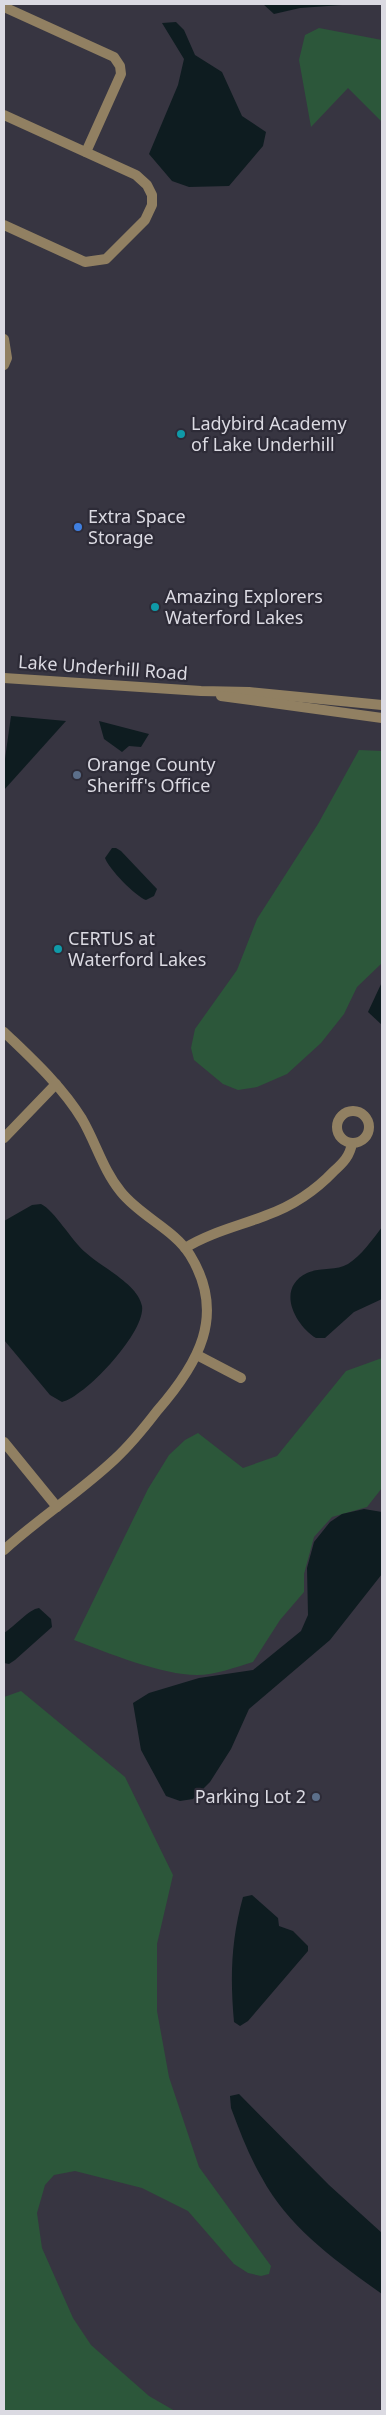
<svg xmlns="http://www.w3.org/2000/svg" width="386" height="2415" font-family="'Noto Sans',sans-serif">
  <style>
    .green { fill: #2c573a }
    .water { fill: #0e1c20 }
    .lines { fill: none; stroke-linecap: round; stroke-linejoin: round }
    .minor { stroke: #918062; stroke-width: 10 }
    .culture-dot { fill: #0f9aa8; stroke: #2d2b37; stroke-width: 2 }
    .shop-dot { fill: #3f7fe0; stroke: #2d2b37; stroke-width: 2 }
    .service-dot { fill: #5c6f8a; stroke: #2d2b37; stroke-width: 2 }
    .labels { text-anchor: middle; stroke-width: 4.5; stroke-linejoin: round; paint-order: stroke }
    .poi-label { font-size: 18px; fill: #dbdae2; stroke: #2d2b37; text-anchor: start }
    .street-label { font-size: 18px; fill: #dbdae2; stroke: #2d2b37 }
  </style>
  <rect width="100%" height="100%" fill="#373541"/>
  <g class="green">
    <path d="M 319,28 L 382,40 L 382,122 L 348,88 L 311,127 L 299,60 L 305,35 Z"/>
    <path d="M 359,750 L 382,751 L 382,963 L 357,987 L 344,1014 L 321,1043 L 287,1074 L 257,1087 L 238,1090 L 223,1084 L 194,1060 L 191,1048 L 195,1029 L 237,970 L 257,919 L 318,824 Z"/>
    <path d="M 382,1358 L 382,1488 L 367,1507 L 332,1517 L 314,1537 L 304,1574 L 304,1592 L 280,1620 L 253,1662 C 236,1667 215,1675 197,1675 C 162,1675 108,1653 74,1640 L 148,1489 L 169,1455 L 185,1440 L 198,1433 L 243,1468 L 277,1456 L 346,1371 Z"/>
    <path d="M 21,1691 L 125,1777 L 173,1875 L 157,1944 L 157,2011 L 169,2077 L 199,2167 L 271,2266 L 269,2274 L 261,2276 L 248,2273 L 234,2264 L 188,2211 L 142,2188 L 75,2171 L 54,2175 L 45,2185 L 37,2213 L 42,2248 L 73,2318 L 91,2345 L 149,2396 L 175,2411 L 4,2411 L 4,1697 Z"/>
  </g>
  <g class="water">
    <path d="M 263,4 L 356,4 L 300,8 L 274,14 Z"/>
    <path d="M 176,22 L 184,30 L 195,55 L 222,72 L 242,116 L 266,132 L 263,146 L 229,186 L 189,187 L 172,181 L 149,154 L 178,85 L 184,59 L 162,23 Z"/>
    <path d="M 11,716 L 66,721 L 4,790 L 4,766 Z"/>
    <path d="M 99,721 L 149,734 L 141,747 L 129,746 L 122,752 L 104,739 Z"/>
    <path d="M 112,848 L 116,848 L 121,851 L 157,889 L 154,896 L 146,900 C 136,897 108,868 105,858 Z"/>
    <path d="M 382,982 L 382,1025 L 368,1012 Z"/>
    <path d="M 41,1204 C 54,1210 72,1241 85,1252 C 101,1267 138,1284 142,1306 C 146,1332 85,1397 62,1402 L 50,1395 L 4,1340 L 4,1221 L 32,1205 Z"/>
    <path d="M 382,1227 L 382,1299 L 354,1312 L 325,1338 L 316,1338 C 294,1324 276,1288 307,1273 C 320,1267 336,1271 348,1264 C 361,1256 373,1239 382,1227 Z"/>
    <path d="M 364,1509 L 382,1512 L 382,1574 L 330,1640 L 249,1709 L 231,1749 L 210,1782 L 193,1799 L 180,1801 L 166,1796 L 141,1750 L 133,1703 L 149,1693 L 199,1678 L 253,1670 L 301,1631 L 308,1615 L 307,1568 L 314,1542 L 330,1522 L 342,1514 Z"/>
    <path d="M 39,1608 L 51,1619 L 52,1627 L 15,1660 L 9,1664 L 4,1663 L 4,1633 C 14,1627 29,1609 39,1608 Z"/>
    <path d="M 252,1895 L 278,1918 L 279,1926 L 293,1931 L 308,1946 L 308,1951 L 248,2021 L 240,2026 L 234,2022 C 230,1978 231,1940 243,1897 Z"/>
    <path d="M 239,2094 L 329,2185 L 382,2233 L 382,2294 C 337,2262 289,2228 262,2178 C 249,2156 240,2132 231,2108 L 230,2096 Z"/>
  </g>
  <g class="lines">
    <g class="minor">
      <path d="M 4,7 L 114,57 L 120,66 L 121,74 L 86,152"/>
      <path d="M 4,115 L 136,175 L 147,185 L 152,195 L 152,205 L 145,220 L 106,259 L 85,262 L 4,225"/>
      <path d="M 4,339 L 7,358 L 4,365"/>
      <path d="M 4,678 L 201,691 L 249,692 L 382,705"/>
      <path d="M 221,696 L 382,718"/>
      <path d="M 4,1032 C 32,1059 61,1085 82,1119 C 96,1143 103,1170 121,1192 C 140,1216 175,1230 190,1255 C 227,1315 198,1364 157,1411 C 144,1428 130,1445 115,1459 C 80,1492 39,1518 4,1550"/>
      <circle cx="353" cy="1127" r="16"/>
      <path d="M 4,1138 L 56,1084"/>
      <path d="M 185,1248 C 211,1232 239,1226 267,1215 C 292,1206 315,1191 334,1171 C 343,1163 350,1156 352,1143"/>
      <path d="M 197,1355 L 241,1378"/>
      <path d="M 4,1442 L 57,1507"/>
    </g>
  </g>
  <g class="culture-dot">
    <circle cx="181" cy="434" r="5"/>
    <circle cx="155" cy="607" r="5"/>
    <circle cx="58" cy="949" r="5"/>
  </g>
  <circle class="shop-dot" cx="78" cy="527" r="5"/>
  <g class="service-dot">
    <circle cx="77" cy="775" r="5"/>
    <circle cx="316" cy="1797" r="5"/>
  </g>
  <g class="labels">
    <g class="poi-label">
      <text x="191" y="430">Ladybird Academy<tspan x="191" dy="21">of Lake Underhill</tspan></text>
      <text x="88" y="523">Extra Space<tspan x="88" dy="21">Storage</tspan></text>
      <text x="165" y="603">Amazing Explorers<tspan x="165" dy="21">Waterford Lakes</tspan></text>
      <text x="87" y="771">Orange County<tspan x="87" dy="21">Sheriff's Office</tspan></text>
      <text x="68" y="945">CERTUS at<tspan x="68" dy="21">Waterford Lakes</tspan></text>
      <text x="306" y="1803" text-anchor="end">Parking Lot 2</text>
    </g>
    <g class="street-label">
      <text transform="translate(103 668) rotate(4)" y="6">Lake Underhill Road</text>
    </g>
  </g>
  <rect width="386" height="2415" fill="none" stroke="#dbdae2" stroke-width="10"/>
</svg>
